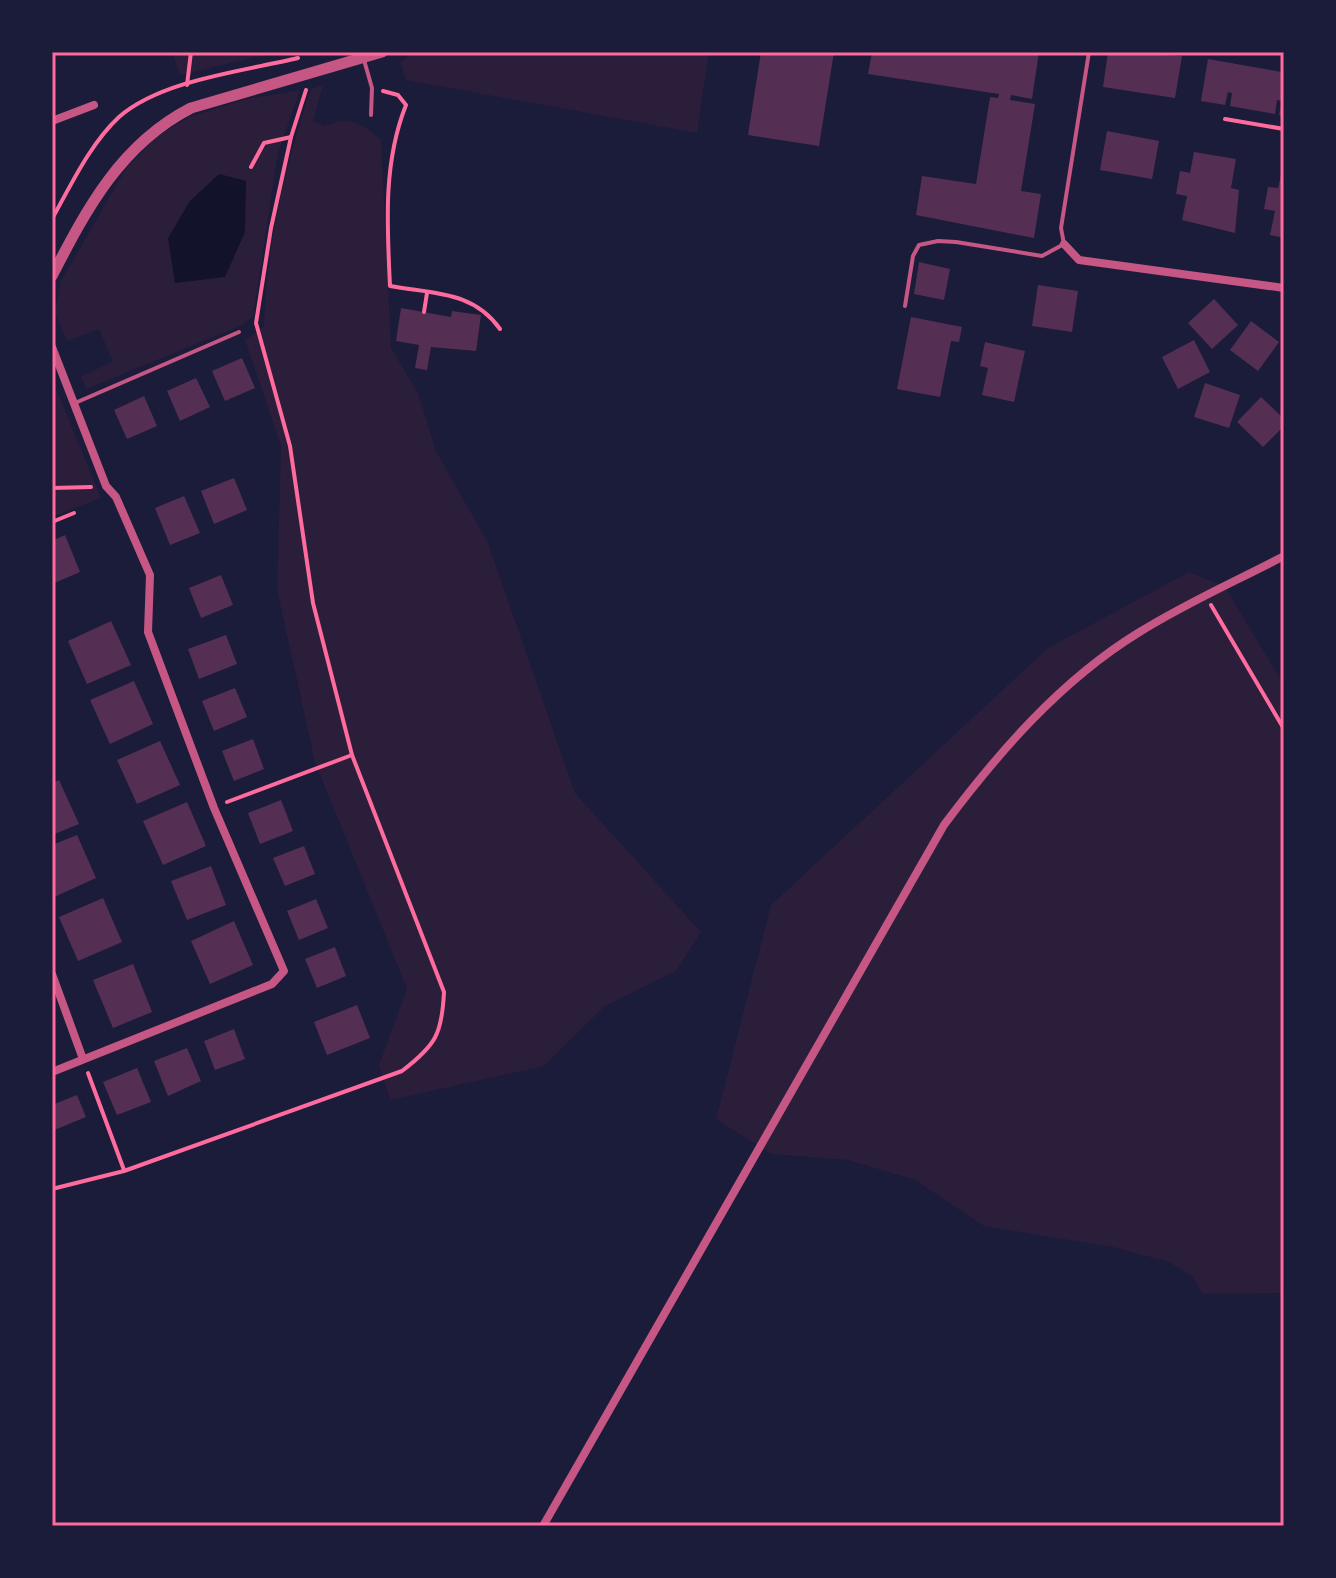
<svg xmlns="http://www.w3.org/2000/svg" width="1336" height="1578" font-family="Rubik,sans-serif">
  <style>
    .green { fill: #2a1e3b }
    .water { fill: #12122b }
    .building { fill: #542f53 }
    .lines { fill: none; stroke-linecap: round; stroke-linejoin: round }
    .path { stroke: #ff6b9d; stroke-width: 4 }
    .service { stroke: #c65784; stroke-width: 4 }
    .minor { stroke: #c65784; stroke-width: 8 }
    .tertiary { stroke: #c65784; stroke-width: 11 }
    .neatline { fill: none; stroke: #ff6b9d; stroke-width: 3 }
  </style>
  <rect width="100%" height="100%" fill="#1b1b3a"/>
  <g class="green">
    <path d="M 172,52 L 277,52 L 180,75 Z"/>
    <path d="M 414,52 L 709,52 L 697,133 L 406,80 L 400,62 Z"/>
    <path d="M 323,85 L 313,121 L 324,126 C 350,116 361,122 381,140 L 391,348 L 418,393 L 436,451 L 488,543 L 575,793 L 701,932 L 676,971 L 605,1006 L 544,1066 L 390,1100 L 379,1065 L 407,989 L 315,762 L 277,590 L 281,446 L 245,340 L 264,327 C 266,246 285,166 311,89 Z"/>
    <path d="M 300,90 L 278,153 L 253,317 L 240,326 L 86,389 L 81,376 L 113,362 L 99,329 L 67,341 L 55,312 L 61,281 L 127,167 L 156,137 L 189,117 L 246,99 Z"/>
    <path d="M 52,379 L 101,498 L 52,517 Z"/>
    <path d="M 1189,572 L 1225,587 L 1284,685 L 1284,1293 L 1202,1294 L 1193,1277 L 1169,1262 L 1113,1247 L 984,1226 L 915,1180 L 848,1160 L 771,1154 L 716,1119 L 771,905 L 1048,648 Z"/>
  </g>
  <path class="water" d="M 219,174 L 246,181 L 245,232 L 225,277 L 175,283 L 168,238 L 190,201 Z"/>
  <g class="building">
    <path d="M 761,52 L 834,52 L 819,146 L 748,135 Z"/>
    <path d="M 872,52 L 1039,52 L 1032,99 L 1011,95 L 1010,100 L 1035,104 L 1021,191 L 1041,194 L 1034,238 L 916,215 L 922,176 L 976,184 L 990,97 L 998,98 L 999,94 L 868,74 Z"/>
    <path d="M 1108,52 L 1182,56 L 1175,98 L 1103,87 Z"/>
    <path d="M 1208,59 L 1282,72 L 1284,116 L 1279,115 L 1282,101 L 1277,100 L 1275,114 L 1230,106 L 1232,93 L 1228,92 L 1225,105 L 1201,101 Z"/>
    <path d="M 1107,131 L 1159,141 L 1152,179 L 1100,170 Z"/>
    <path d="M 1194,152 L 1236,159 L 1231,188 L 1239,190 L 1235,233 L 1182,220 L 1187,196 L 1176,194 L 1180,171 L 1190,173 Z"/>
    <path d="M 1283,166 L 1284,166 L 1284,238 L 1270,235 L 1275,211 L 1264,209 L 1268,187 L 1278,188 Z"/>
    <path d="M 919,262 L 950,269 L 944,300 L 914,294 Z"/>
    <path d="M 1038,285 L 1078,291 L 1072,332 L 1032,326 Z"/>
    <path d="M 1214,299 L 1238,325 L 1212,349 L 1188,323 Z"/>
    <path d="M 401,308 L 451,317 L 452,311 L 481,315 L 476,351 L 431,347 L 427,370 L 415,368 L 419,345 L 396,341 Z"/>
    <path d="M 911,317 L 962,327 L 959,342 L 951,341 L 940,397 L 897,389 Z"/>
    <path d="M 1251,321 L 1279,342 L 1258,371 L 1230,350 Z"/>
    <path d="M 1194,340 L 1210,372 L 1178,389 L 1162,357 Z"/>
    <path d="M 985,342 L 1025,351 L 1014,402 L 982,395 L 988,368 L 980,366 Z"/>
    <path d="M 242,358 L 255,388 L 225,401 L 212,371 Z"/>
    <path d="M 196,378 L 210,407 L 180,421 L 167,391 Z"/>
    <path d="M 1205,383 L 1240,395 L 1229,428 L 1194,417 Z"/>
    <path d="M 144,396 L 157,426 L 127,439 L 114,410 Z"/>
    <path d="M 1261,397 L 1284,419 L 1284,426 L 1263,447 L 1237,422 Z"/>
    <path d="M 234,478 L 247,510 L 214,524 L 201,491 Z"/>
    <path d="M 184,496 L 200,533 L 170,545 L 155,508 Z"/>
    <path d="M 65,535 L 80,572 L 52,584 L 52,541 Z"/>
    <path d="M 221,575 L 233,605 L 201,618 L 189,588 Z"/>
    <path d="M 111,621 L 131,665 L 87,684 L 68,641 Z"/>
    <path d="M 226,635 L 237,664 L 199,679 L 188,649 Z"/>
    <path d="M 134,681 L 153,724 L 110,744 L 90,700 Z"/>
    <path d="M 235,688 L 247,717 L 214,731 L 202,701 Z"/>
    <path d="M 253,739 L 264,769 L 234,781 L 222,751 Z"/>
    <path d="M 160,741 L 180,785 L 137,804 L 117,760 Z"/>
    <path d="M 59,780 L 79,824 L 52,835 L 52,783 Z"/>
    <path d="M 281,800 L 293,831 L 260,844 L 248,813 Z"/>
    <path d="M 187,802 L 206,846 L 163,865 L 143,821 Z"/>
    <path d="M 77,835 L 96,878 L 52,898 L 52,845 Z"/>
    <path d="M 304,846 L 315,874 L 285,886 L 273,858 Z"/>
    <path d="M 211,866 L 226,905 L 187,920 L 171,881 Z"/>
    <path d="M 103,898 L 122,942 L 78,961 L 59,917 Z"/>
    <path d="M 316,899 L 328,928 L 299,940 L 287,911 Z"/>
    <path d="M 234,921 L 253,965 L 210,984 L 191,941 Z"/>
    <path d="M 335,947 L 346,976 L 317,988 L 305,959 Z"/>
    <path d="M 133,964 L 152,1012 L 113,1028 L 93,980 Z"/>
    <path d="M 357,1005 L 370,1038 L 327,1055 L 314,1022 Z"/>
    <path d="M 234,1029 L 245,1059 L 215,1070 L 204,1041 Z"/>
    <path d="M 187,1048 L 201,1081 L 168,1096 L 154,1061 Z"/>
    <path d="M 137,1068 L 151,1102 L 117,1115 L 103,1082 Z"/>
    <path d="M 77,1095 L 86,1117 L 52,1131 L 52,1105 Z"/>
  </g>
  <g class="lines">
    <g class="path">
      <path d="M 187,85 L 191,52"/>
      <path d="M 383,91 L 398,95 L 406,105 C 383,163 387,224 390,286 C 434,294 473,291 500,329"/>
      <path d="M 1225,119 L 1284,129"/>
      <path d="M 251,167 L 264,143 L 291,137"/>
      <path d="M 52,219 C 71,185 90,144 119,117 C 161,80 244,71 298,58"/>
      <path d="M 424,312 L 427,293"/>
      <path d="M 52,488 L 91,487"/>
      <path d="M 52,522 L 74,513"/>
      <path d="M 1211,605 L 1284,729"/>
      <path d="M 227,802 L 352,755"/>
      <path d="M 88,1073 L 124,1170"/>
      <path d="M 52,1189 L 124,1171 L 402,1071 C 436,1045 442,1034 444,992 L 352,755 L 313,603 L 290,446 L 256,323 L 271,228 L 291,137 L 306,90"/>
    </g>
    <g class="service">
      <path d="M 364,60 L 372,88 L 371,115"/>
      <path d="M 905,306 L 913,256 L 919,245 L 938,241 L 956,242 L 1042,256 L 1064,244 L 1061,228 L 1089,52"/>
      <path d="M 75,403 L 239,332"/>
    </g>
    <g class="minor">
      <path d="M 52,121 L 94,105"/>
      <path d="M 1064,244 L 1079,260 L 1284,288"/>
      <path d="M 52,347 L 106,486 L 116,497 L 150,575 L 148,632 L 214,808 L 284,971 L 272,984 L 52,1072"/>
      <path d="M 52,974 L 83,1059"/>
      <path d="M 543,1526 L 944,825 C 998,753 1060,681 1138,633 C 1184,604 1236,581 1284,556"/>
    </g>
    <path class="tertiary" d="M 52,276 C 87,208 121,144 191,108 L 382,52"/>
  </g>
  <rect width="1336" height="1578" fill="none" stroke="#1b1b3a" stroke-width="108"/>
  <rect x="54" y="54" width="1228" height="1470" class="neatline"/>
</svg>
